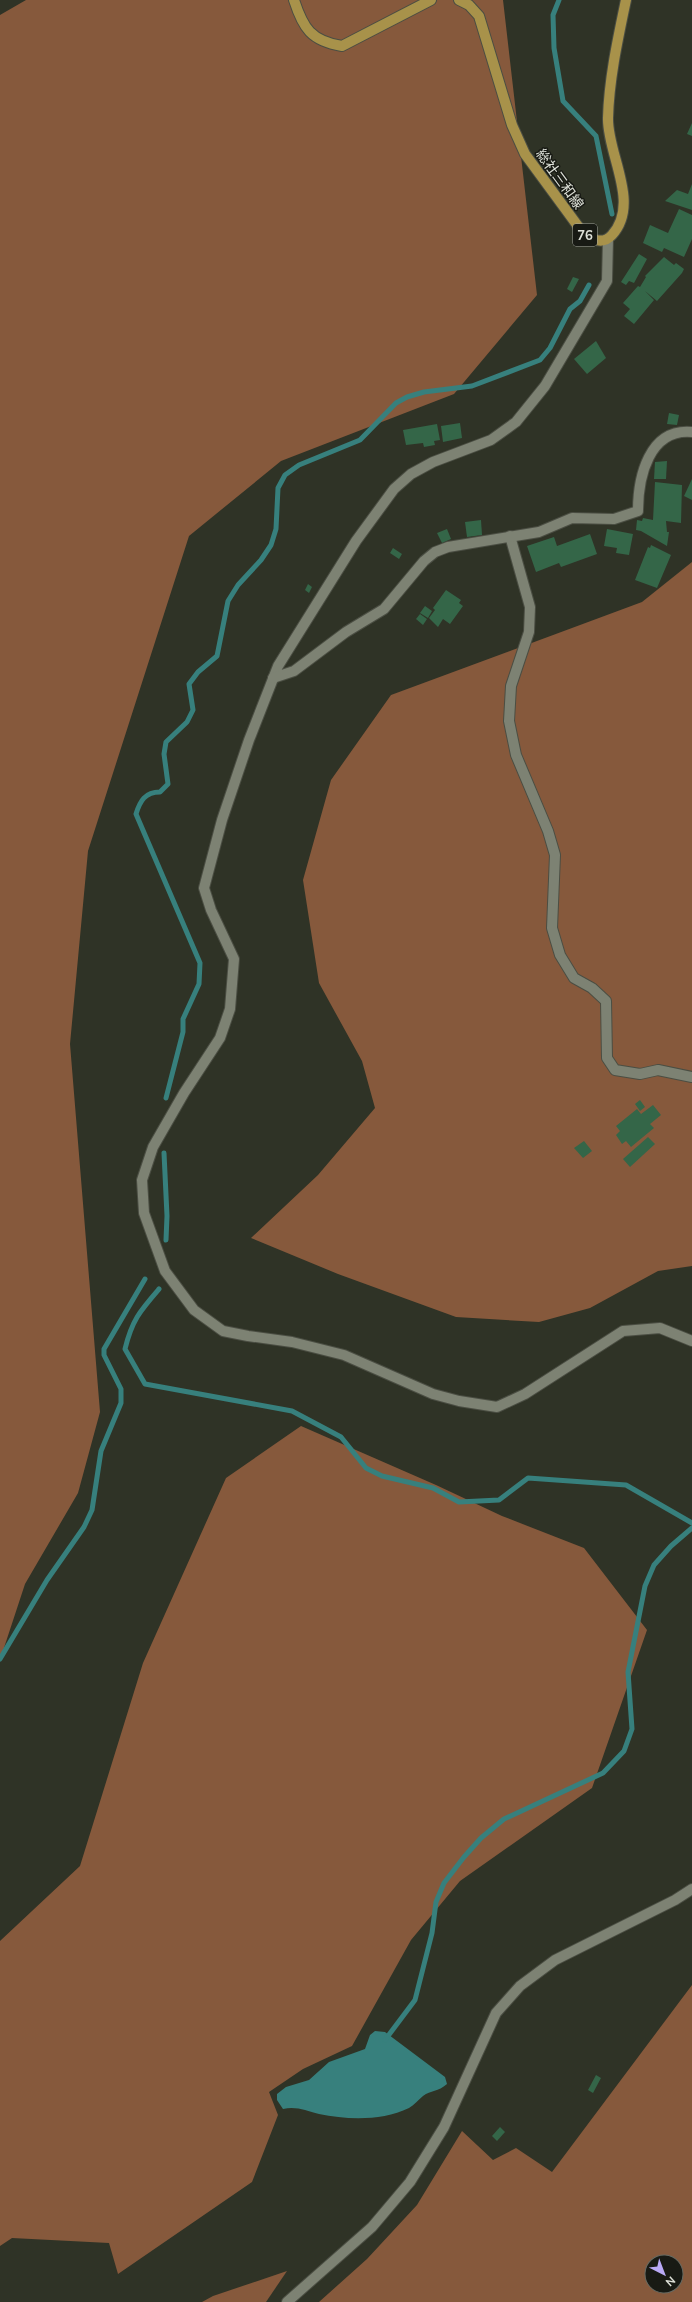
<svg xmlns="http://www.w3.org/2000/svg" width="692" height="2302" font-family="Mulish,'Noto Sans JP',sans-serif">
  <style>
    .forest { fill: #86593c; fill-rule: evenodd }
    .water { fill: #37807d }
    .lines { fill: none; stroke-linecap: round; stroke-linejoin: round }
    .stream { stroke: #37807d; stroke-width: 5 }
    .building { fill: #346648 }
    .minor-casing { stroke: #4b4e43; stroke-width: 12 }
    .major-casing { stroke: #4b4e43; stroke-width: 12 }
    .minor { stroke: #7d8273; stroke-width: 10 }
    .major { stroke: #a8924a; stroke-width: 10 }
    .labels { text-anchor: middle; stroke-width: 3; stroke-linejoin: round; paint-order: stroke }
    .shield { fill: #181a14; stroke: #a3a59d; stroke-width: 1 }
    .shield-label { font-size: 13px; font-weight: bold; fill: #dee1d8 }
    .street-label { font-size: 14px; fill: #dee1d8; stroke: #181a14 }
  </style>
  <rect width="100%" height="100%" fill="#2f3326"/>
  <g class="forest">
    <path d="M 26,0 L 503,0 L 537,295 L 454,394 L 281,461 L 189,536 L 88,851 L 70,1044 L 100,1412 L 78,1493 L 25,1584 L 0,1660 L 0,15 Z"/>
    <path d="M 692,562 L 692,1266 L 658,1271 L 590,1308 L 539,1322 L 456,1317 L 338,1274 L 251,1238 L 318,1175 L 375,1108 L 362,1061 L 319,983 L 303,880 L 331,780 L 391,695 L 642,602 Z"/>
    <path d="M 301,1426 L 436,1485 L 502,1516 L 584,1548 L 647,1630 L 592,1788 L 460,1881 L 411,1940 L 352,2046 L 303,2069 L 269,2092 L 278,2115 L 252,2182 L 118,2274 L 109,2243 L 12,2238 L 0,2246 L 0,1941 L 80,1866 L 143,1663 L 226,1478 Z"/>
    <path d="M 692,1985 L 692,2302 L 319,2302 L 367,2259 L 417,2205 L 462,2131 L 493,2160 L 516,2148 L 552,2172 ZM 652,2262 L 676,2262 L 676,2286 L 652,2286 Z"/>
    <path d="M 287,2271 L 266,2302 L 202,2302 L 213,2296 Z"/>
  </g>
  <path class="water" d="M 375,2031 L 385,2032 L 445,2077 L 447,2084 C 438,2092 431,2090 423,2096 C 418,2100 414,2105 409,2108 C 382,2121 348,2120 319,2114 C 306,2111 297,2106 283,2109 L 277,2100 L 277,2094 L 286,2087 L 309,2080 L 329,2062 L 365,2049 L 370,2035 Z"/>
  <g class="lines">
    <g class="stream">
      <path d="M 559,0 L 553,15 L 554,48 L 563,101 L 596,136 L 612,214"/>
      <path d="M 166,1098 L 183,1032 L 183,1019 L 199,984 L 200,963 L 136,814 C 140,801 145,792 160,792 L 168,784 L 164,754 L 166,742 L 187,722 L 193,710 L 189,684 L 198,672 L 217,656 L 228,601 L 238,585 L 261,560 L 271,545 L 276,529 L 278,488 L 285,475 L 299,465 L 360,440 L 396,403 L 407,397 L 424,392 L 472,386 L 540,360 L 550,348 L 570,309 L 580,301 L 589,285"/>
      <path d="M 164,1153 L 167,1216 L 166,1240"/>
      <path d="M 159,1289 C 140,1311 132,1320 125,1349 L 145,1384 L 292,1411 L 341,1437 L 366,1468 L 382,1476 L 433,1488 L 459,1502 L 499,1500 L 528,1478 L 626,1485 L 692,1523"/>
      <path d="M 0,1659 L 47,1580 L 84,1527 L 92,1510 L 101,1451 L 121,1403 L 121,1389 L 104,1355 L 104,1349 L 145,1279"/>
      <path d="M 385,2040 L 415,2000 L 432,1933 L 436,1902 L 444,1883 L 464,1857 L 481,1838 L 504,1819 L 603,1773 L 624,1751 L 632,1729 L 628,1672 L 645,1586 L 654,1565 L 671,1546 L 692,1528"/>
    </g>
  </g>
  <g class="building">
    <path d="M 692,123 L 692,136 L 687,134 Z"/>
    <path d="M 692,184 L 692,210 L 665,201 L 677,190 L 688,194 Z"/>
    <path d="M 679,209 L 692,215 L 692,239 L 684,257 L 664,248 L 662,252 L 643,243 L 650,225 L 668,233 Z"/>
    <path d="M 639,254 L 647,259 L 634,283 L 629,281 L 626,285 L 621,282 Z"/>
    <path d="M 664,257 L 674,265 L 676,263 L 684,269 L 682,273 L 657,301 L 645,291 L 654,300 L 634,324 L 624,316 L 630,309 L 623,303 L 638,286 L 640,287 L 646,277 L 645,276 Z"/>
    <path d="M 573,277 L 579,279 L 572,292 L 567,289 Z"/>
    <path d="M 596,341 L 606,358 L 587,374 L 574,359 Z"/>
    <path d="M 669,413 L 679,415 L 677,425 L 667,424 Z"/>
    <path d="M 460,423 L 462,438 L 443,442 L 441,426 Z"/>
    <path d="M 437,424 L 440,440 L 434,441 L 435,445 L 424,447 L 423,443 L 406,445 L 403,430 Z"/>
    <path d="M 667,461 L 666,479 L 654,479 L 655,462 Z"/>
    <path d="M 692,479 L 692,500 L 684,496 Z"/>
    <path d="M 655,482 L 682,485 L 681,523 L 666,521 L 667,532 L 669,532 L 667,546 L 641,531 L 636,530 L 637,520 L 642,521 L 643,518 L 653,520 Z"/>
    <path d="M 481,520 L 482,535 L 467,537 L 465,522 Z"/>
    <path d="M 447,529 L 451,539 L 442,543 L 437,533 Z"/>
    <path d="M 607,529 L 633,534 L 629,555 L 616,553 L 617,548 L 604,546 Z"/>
    <path d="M 590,534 L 597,554 L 561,567 L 559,563 L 536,572 L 527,546 L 554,537 L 557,546 Z"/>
    <path d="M 651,545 L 671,555 L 657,588 L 635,580 L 648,547 L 650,548 Z"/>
    <path d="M 393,548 L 402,554 L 399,559 L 390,553 Z"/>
    <path d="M 308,584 L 312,587 L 309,593 L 305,590 Z"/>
    <path d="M 446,590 L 461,600 L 459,603 L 463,606 L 450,624 L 443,619 L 438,627 L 429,618 L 435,610 L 433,608 Z"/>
    <path d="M 425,606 L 432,611 L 428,618 L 420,613 Z"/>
    <path d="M 420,614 L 427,619 L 423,625 L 416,619 Z"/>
    <path d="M 640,1100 L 645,1107 L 640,1111 L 635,1104 Z"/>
    <path d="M 653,1105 L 661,1115 L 650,1124 L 654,1128 L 631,1147 L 626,1141 L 622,1144 L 616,1135 L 620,1131 L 616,1126 L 637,1109 L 641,1114 Z"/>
    <path d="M 648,1137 L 655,1144 L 630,1167 L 623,1159 Z"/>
    <path d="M 584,1141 L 592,1151 L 583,1158 L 574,1148 Z"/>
    <path d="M 596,2075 L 601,2078 L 593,2093 L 588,2090 Z"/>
    <path d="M 500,2127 L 505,2132 L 497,2141 L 492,2136 Z"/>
  </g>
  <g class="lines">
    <defs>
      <g id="minor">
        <path d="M 608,239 L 607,281 L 545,386 L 516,422 L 491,440 L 433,462 L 411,474 L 394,489 L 356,541 L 278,666 L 249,740 L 222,820 L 204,888 L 211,910 L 234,959 L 230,1009 L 220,1038 L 184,1093 L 153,1147 L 142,1180 L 144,1213 L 165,1271 L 194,1310 L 223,1331 L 248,1336 L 292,1342 L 344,1355 L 433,1394 L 459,1401 L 497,1407 L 525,1394 L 623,1331 L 660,1328 L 692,1341"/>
        <path d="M 510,536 L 530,607 L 529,632 L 511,686 L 509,721 L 516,755 L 548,831 L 555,855 L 552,928 L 560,955 L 574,978 L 592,988 L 606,1001 L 607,1058 L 615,1070 L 640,1074 L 658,1070 L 692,1077"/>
        <path d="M 273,678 L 294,671 L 346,632 L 384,609 L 424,561 L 435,552 L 448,547 L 539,532 L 572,518 L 614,519 L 638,511 C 638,477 649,428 692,432"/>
        <path d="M 287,2302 L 372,2227 L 410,2182 L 444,2127 L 496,2013 L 520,1986 L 555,1960 L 675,1900 L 692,1889"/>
      </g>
      <g id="major">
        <path d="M 294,0 C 303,28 311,41 342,46 L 431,0"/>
        <path d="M 459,0 L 469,5 L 479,16 L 512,125 L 525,154 L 583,233 C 593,240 603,245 612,235 C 641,203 607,154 608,118 C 609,79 618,38 626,0"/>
      </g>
    </defs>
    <use href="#minor" class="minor-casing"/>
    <use href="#major" class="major-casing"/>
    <use href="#minor" class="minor"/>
    <use href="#major" class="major"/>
  </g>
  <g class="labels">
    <rect class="shield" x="573" y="224" width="24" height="22" rx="3"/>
    <g class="shield-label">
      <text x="585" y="240">76</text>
    </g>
    <g class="street-label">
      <text transform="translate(560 179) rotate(54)" y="5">総社三和線</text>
    </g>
  </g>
  <g transform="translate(664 2274) rotate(138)"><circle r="19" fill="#181a14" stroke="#676a62"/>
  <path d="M0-3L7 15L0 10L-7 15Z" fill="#baaaf6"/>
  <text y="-6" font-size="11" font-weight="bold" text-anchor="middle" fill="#dee1d8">N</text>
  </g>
</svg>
